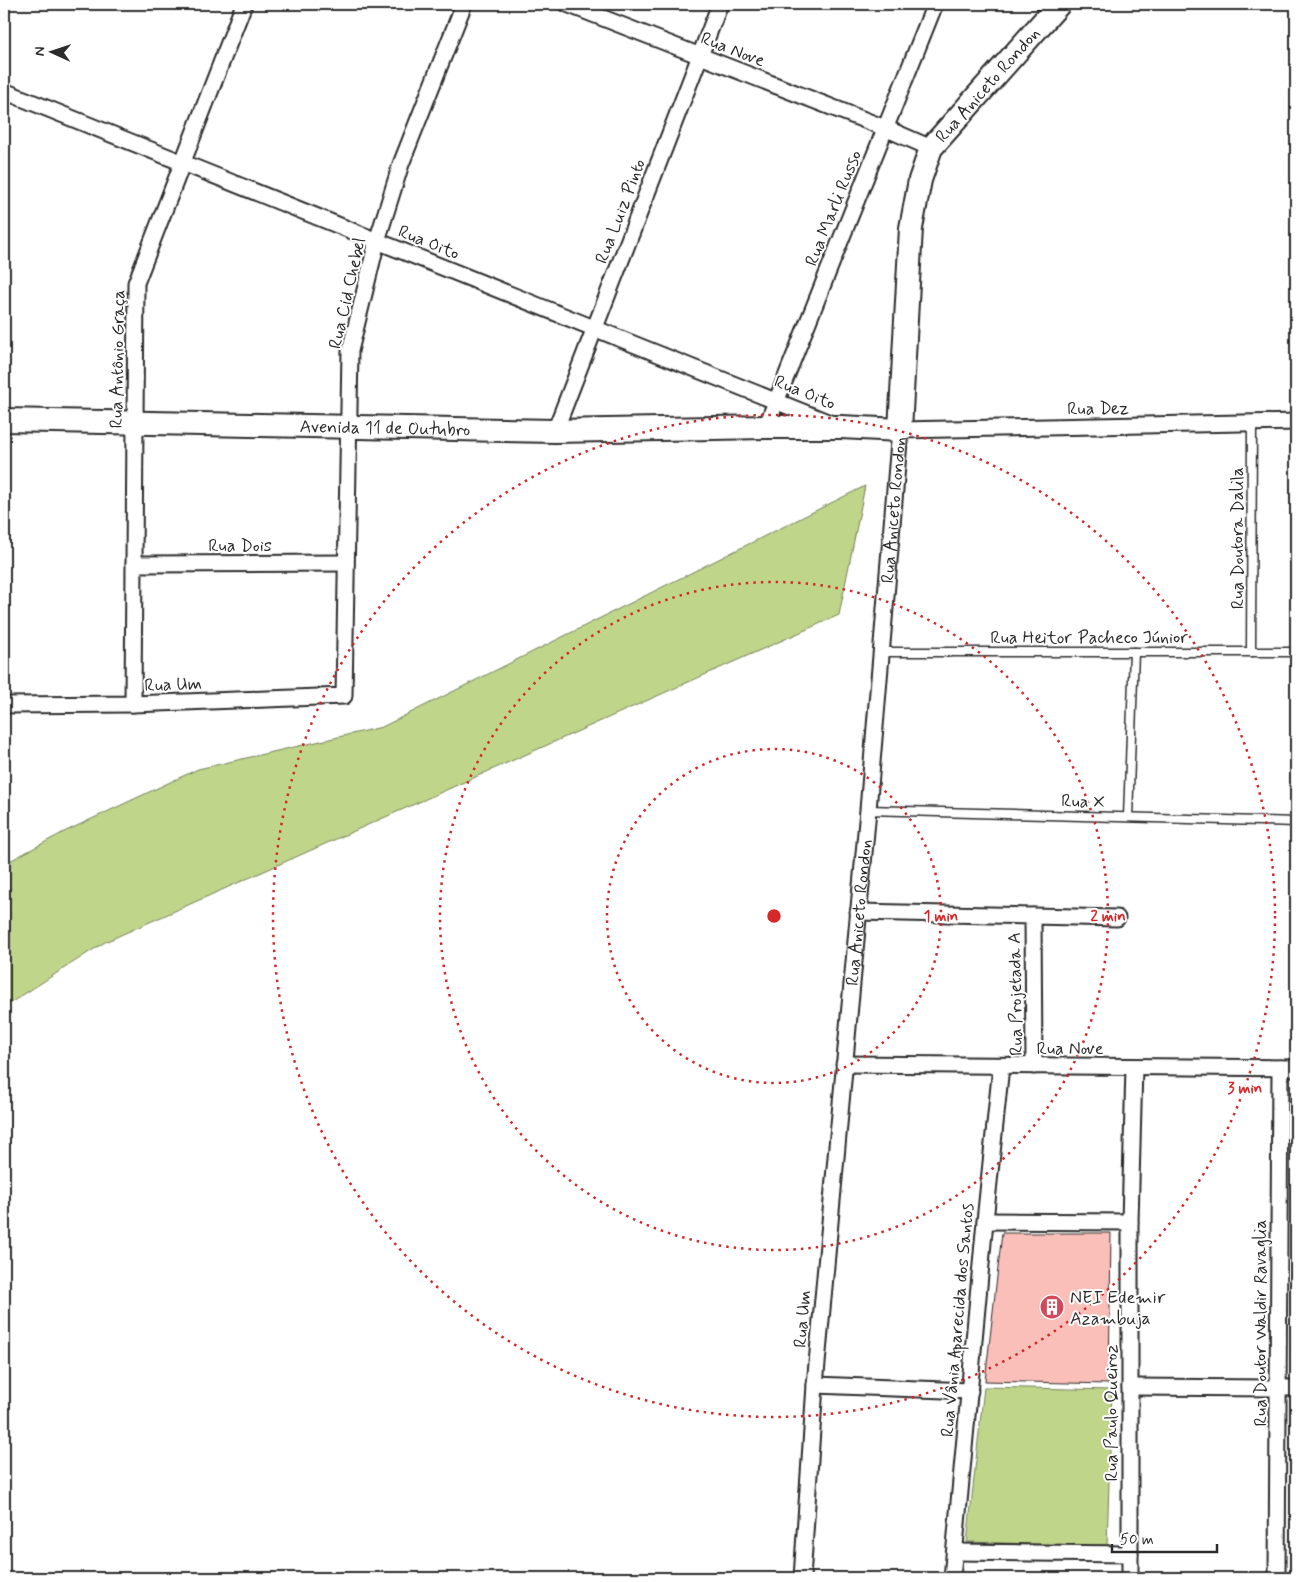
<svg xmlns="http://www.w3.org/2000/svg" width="1300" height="1582" font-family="Mynerve,sans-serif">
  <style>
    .green { fill: #bfd58a; stroke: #75805a }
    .building { fill: #fabfb8; stroke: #2b2b2b }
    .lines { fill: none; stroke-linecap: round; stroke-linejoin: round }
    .lane-casing { stroke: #2b2b2b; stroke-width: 11 }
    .street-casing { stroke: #2b2b2b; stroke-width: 19 }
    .secondary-casing { stroke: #2b2b2b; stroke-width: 26 }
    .lane { stroke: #fff; stroke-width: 8 }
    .street { stroke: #fff; stroke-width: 15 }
    .secondary { stroke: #fff; stroke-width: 22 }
    .ring { fill: none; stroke: #d62828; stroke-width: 2.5; stroke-dasharray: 2.5 5 }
    .labels { text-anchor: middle; stroke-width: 4; stroke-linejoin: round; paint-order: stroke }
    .street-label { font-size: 18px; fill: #2b2b2b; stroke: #fff }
    .poi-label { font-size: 18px; fill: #2b2b2b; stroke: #fff; text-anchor: start }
    .centre { fill: #d62828; stroke: #fff; stroke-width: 2.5 }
    .ring-label { font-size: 15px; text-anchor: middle; font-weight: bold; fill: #d62828; stroke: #fff; stroke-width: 4; stroke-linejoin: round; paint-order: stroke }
  </style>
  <rect width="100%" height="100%" fill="#fff"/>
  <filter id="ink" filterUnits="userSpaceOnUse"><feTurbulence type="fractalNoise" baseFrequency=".02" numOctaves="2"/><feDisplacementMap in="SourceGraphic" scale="10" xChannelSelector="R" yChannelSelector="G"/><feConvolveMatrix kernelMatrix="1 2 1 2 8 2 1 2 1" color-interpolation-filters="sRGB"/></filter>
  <g filter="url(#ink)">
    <g class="green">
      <path d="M 865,486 L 839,615 L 105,942 L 4,1007 L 4,864 L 64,832 L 198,769 L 382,727 Z"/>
      <path d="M 984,1387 L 1112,1390 L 1107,1546 L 967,1542 Z"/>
    </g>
    <path class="building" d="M 1002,1233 L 1111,1233 L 1109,1384 L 985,1381 Z"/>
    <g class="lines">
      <defs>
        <g id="lane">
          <path d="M 882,652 L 1296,652"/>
          <path d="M 1251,652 L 1252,423"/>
          <path d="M 868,810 L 1296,822"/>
          <path d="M 1128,817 L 1134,652"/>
        </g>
        <g id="street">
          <path d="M 567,4 L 885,128 L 931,148"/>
          <path d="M 4,91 L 830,423"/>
          <path d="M 766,427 L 935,4"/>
          <path d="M 555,431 L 720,4"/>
          <path d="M 134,564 L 346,563"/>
          <path d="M 133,704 L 136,283 L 244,4"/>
          <path d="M 4,705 L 133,704 L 344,696 L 350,351 L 377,241 L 401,164 L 464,4"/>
          <path d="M 858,912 L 1033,916 L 1034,1066"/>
          <path d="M 1033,916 L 1117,918"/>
          <path d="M 844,1064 L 1296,1068"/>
          <path d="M 985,1221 L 1130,1222"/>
          <path d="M 815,1385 L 970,1391"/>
          <path d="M 1130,1387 L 1296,1388"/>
          <path d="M 955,1552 L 1130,1554"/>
          <path id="s1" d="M 802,1578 L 815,1385 L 868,810 L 900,430 L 1296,422"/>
          <path d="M 952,1578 L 985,1221 L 1001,1066"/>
          <path d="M 1130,1578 L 1130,1222 L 1134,1067"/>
          <path d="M 1277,1578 L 1280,1068"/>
        </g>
        <g id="secondary">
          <path id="s2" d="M 4,420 L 555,431 L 766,427 L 841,427 L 900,430 L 911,228 L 920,180 L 931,148 L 1059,4"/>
        </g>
      </defs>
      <use href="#lane" class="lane-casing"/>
      <use href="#street" class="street-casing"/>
      <use href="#secondary" class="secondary-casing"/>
      <use href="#lane" class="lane"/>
      <use href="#street" class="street"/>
      <use href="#secondary" class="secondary"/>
    </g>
  </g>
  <g class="ring">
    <circle cx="774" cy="916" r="167"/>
    <circle cx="774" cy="916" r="334"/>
    <circle cx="774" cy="916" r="501"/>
  </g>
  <defs>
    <symbol id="building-disc" viewBox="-11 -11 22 22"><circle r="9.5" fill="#d1495b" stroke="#fff"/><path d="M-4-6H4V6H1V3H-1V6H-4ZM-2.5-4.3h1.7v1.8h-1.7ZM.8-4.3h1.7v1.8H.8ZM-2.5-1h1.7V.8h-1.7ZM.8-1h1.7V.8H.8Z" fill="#fff"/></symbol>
  </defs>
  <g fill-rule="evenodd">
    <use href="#building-disc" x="1038" y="1293" width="28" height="28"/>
  </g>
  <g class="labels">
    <g class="street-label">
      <text transform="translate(733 49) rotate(21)" y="6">Rua Nove</text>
      <text dy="6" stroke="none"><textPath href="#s2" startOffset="1266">Rua Aniceto Rondon</textPath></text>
      <text transform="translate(833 208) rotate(-68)" y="6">Rua Marli Russo</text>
      <text transform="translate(620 211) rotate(-69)" y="6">Rua Luiz Pinto</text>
      <text transform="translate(429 242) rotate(22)" y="6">Rua Oito</text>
      <text transform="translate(347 293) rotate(-77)" y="6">Rua Cid Chebel</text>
      <text transform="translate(117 359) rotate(-89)" y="6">Rua Antônio Graça</text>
      <text transform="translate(805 392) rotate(22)" y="6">Rua Oito</text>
      <text transform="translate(1098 408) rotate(-1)" y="6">Rua Dez</text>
      <text dy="6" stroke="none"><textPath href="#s2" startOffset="381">Avenida 11 de Outubro</textPath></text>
      <text dy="6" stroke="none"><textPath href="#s1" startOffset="1072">Rua Aniceto Rondon</textPath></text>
      <text transform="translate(1237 538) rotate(-90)" y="6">Rua Doutora Dalila</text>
      <text x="240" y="551">Rua Dois</text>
      <text x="1089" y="643">Rua Heitor Pacheco Júnior</text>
      <text transform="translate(173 684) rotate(-2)" y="6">Rua Um</text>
      <text transform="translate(1083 801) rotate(2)" y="6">Rua X</text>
      <text dy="6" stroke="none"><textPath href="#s1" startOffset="668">Rua Aniceto Rondon</textPath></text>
      <text transform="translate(1015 994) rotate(-91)" y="6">Rua Projetada A</text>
      <text x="1070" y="1054">Rua Nove</text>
      <text transform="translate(802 1319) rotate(-85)" y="6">Rua Um</text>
      <text transform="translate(957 1320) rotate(-85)" y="6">Rua Vânia Aparecida dos Santos</text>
      <text transform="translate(1260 1323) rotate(-90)" y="6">Rua Doutor Waldir Ravaglia</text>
      <text transform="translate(1111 1413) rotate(-90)" y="6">Rua Paulo Queiroz</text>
    </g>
    <g class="poi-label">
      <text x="1070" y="1303">NEI Edemir<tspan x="1070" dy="21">Azambuja</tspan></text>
    </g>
  </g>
  <circle cx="774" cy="916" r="8" class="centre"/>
  <g class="ring-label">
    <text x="941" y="921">1 min</text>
    <text x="1108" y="921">2 min</text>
    <text x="1245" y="1093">3 min</text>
  </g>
  <rect width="1300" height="1582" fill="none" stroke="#fff" stroke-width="20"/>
  <rect x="10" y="10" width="1280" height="1562" fill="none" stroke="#2b2b2b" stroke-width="2" filter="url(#ink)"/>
  <g transform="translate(52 52) rotate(273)" stroke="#ffffff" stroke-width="4" paint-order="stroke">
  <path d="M0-4L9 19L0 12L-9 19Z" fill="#2b2b2b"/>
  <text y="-8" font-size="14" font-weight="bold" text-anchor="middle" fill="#2b2b2b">N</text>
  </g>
  <path d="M1112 1544v8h105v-8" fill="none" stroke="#2b2b2b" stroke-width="2.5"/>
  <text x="1120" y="1544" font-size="15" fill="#2b2b2b" stroke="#ffffff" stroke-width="4" paint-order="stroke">50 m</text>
</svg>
